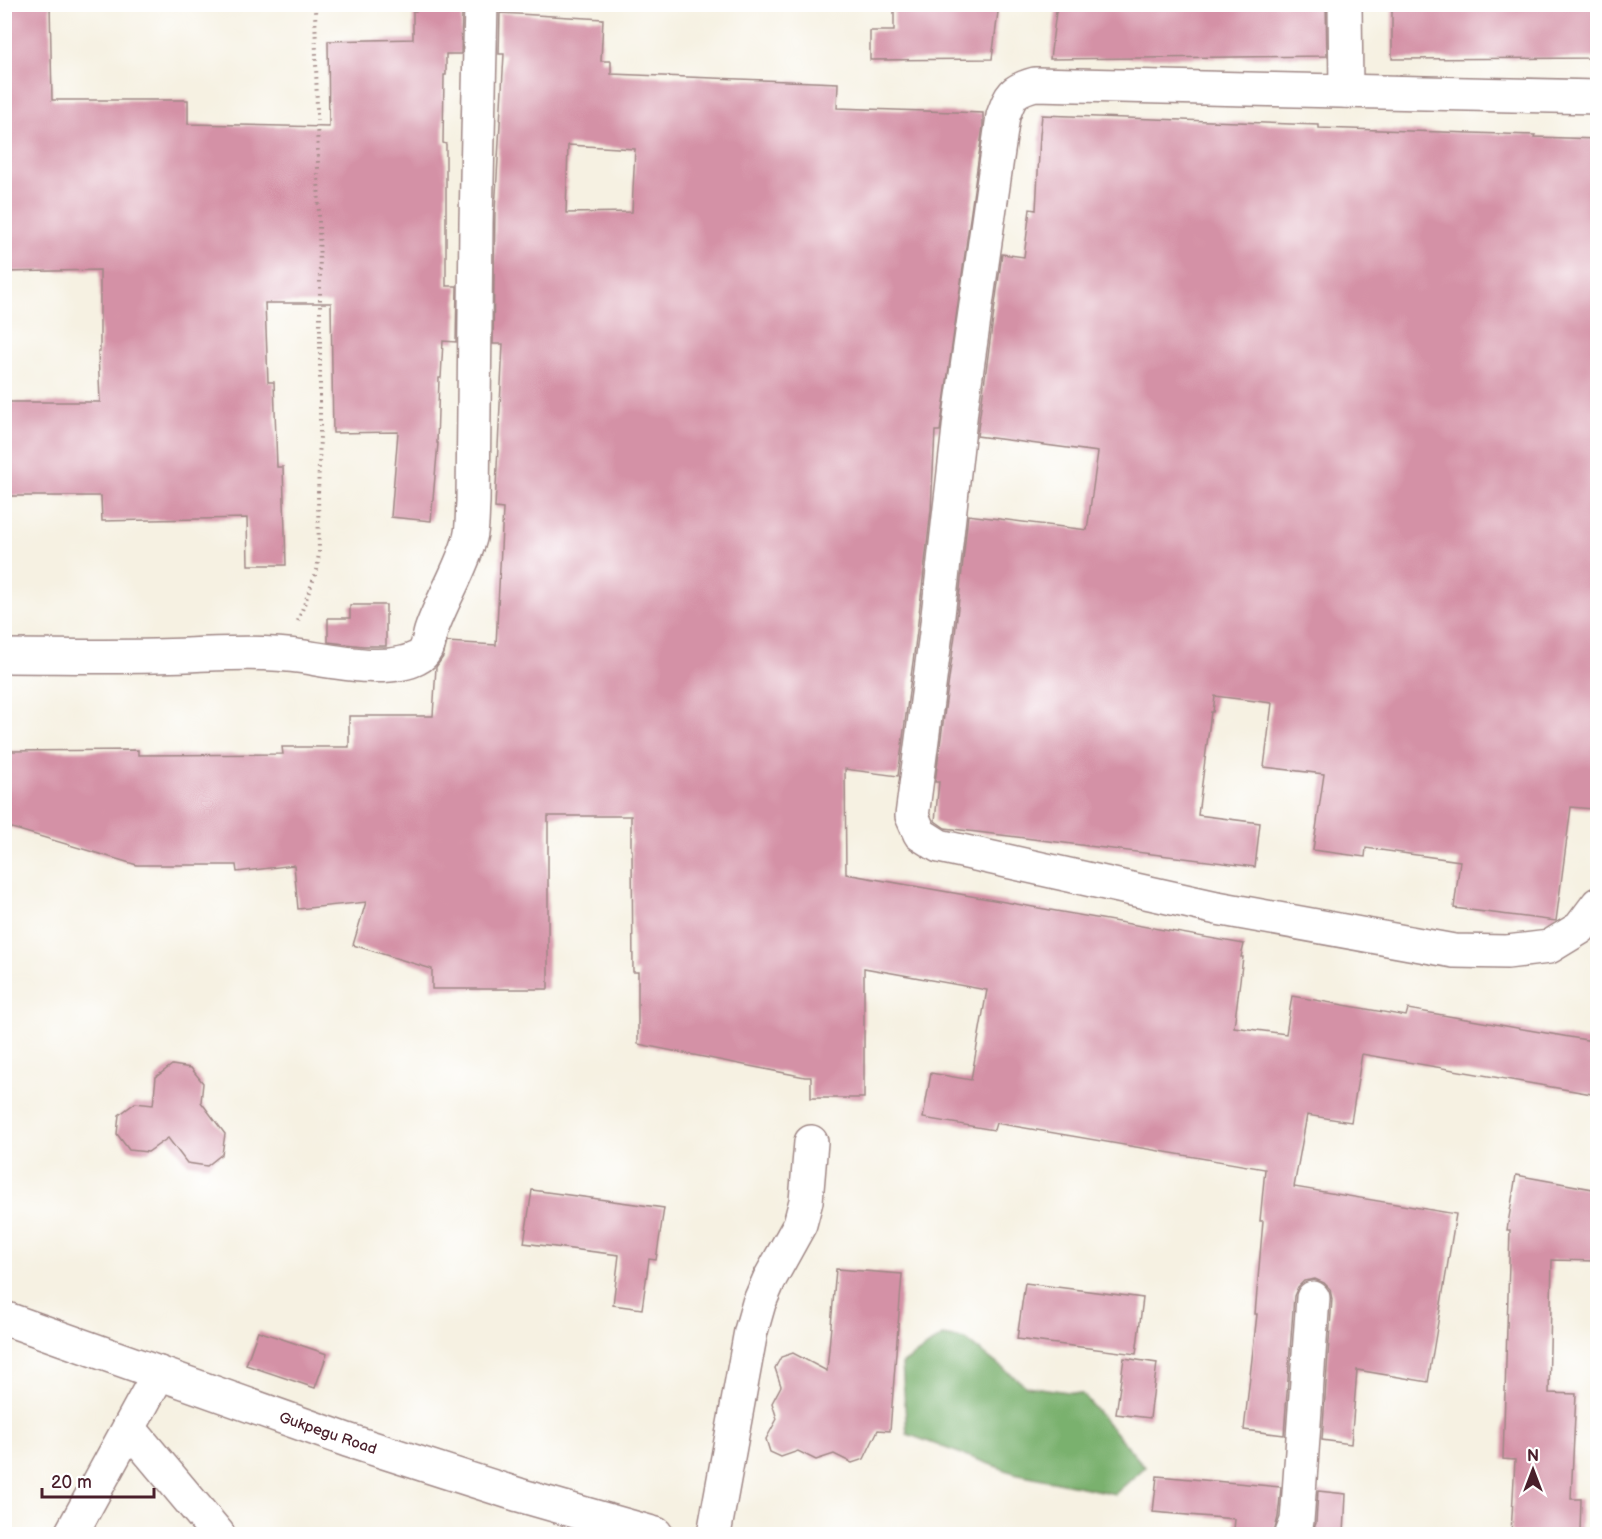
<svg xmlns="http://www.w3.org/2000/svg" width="1602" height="1539" font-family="'Balsamiq Sans',sans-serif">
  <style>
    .forest { fill: #7ab16e; stroke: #62684c; stroke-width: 1.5 }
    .building { fill: #d491a6; fill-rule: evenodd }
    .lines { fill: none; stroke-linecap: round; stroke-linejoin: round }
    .minor-casing { stroke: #a08886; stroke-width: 36 }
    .path { stroke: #a08886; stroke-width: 4; stroke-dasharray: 1.5 4.5; stroke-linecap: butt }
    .minor { stroke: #fff; stroke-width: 33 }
    .labels { text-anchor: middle; stroke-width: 4.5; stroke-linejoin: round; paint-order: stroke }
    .street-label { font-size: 15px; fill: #4a1f2b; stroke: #fff }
  </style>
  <rect width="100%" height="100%" fill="#fff"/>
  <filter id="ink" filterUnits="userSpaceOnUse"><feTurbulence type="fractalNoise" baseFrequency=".0167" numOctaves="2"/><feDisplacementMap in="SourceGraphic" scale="12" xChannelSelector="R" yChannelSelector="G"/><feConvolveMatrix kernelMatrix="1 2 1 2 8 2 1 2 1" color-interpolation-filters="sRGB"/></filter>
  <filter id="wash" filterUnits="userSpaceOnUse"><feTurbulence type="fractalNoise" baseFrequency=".008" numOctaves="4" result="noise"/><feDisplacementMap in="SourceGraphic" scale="24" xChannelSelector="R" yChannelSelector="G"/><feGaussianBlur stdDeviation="1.35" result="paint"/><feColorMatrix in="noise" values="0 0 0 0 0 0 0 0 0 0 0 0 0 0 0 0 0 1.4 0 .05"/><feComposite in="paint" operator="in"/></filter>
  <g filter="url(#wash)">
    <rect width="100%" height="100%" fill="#f6f1e2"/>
    <path class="forest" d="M 943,1336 L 966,1340 L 1026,1386 L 1082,1394 L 1145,1467 L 1115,1494 L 1014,1473 L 907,1434 L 902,1364 Z"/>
    <g id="blocks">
      <g class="building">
        <path d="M 4,4 L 50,4 L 52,100 L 188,100 L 188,124 L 329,127 L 328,41 L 413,39 L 413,11 L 416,11 L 417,4 L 456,4 L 455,10 L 462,11 L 461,54 L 446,54 L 446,75 L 444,75 L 443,143 L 446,144 L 446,286 L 457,286 L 456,342 L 443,341 L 441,378 L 439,378 L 437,443 L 438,443 L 431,521 L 391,517 L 398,432 L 333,433 L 331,303 L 265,303 L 268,382 L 274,382 L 277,467 L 283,467 L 286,565 L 248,565 L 247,518 L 102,521 L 101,496 L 4,496 L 4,402 L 100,402 L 98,351 L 100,351 L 100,270 L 4,272 Z"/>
        <path d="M 894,4 L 999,4 L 992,59 L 870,60 L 870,31 L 894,31 Z"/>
        <path d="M 1057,4 L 1326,4 L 1327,56 L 1050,59 Z"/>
        <path d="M 1392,4 L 1598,4 L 1598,58 L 1392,59 Z"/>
        <path d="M 500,13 L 603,19 L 601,61 L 611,61 L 611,74 L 838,83 L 837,108 L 983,113 L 983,126 L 940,431 L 935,431 L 931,510 L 917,631 L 898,776 L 845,769 L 846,874 L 1244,944 L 1241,957 L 1243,957 L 1234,1027 L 1286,1034 L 1292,996 L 1406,1016 L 1408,1009 L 1598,1042 L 1598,1095 L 1362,1054 L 1351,1122 L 1307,1115 L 1294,1187 L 1456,1214 L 1428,1382 L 1357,1370 L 1351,1444 L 1322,1440 L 1332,1299 L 1330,1289 L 1324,1283 L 1315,1279 L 1304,1281 L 1298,1287 L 1294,1296 L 1284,1435 L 1244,1430 L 1257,1314 L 1255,1314 L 1263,1221 L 1260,1221 L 1265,1169 L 996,1123 L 994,1130 L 923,1118 L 931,1073 L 971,1080 L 987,990 L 864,968 L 864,1098 L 811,1098 L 811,1077 L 805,1077 L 638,1044 L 638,972 L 633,972 L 632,850 L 631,850 L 631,816 L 548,816 L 548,989 L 432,989 L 432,969 L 353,945 L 366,902 L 298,909 L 294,865 L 237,872 L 236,865 L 137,865 L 5,826 L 5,751 L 138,750 L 138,755 L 283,754 L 282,747 L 349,747 L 349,716 L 433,716 L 436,667 L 443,657 L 447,642 L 496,645 L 503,509 L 495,508 L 503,344 L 493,344 L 495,211 L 504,54 L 499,54 ZM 568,145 L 635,149 L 632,212 L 566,213 Z"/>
        <path d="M 1042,115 L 1319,125 L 1319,128 L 1535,135 L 1534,137 L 1598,139 L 1598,774 L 1593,809 L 1571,807 L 1556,921 L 1454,908 L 1460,861 L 1366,848 L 1365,857 L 1313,850 L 1324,774 L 1264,767 L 1272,703 L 1215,696 L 1213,712 L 1211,712 L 1198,815 L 1260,823 L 1255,867 L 945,828 L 935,821 L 939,782 L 935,782 L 955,635 L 968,515 L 1087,530 L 1098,452 L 977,436 L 1002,254 L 1024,257 L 1030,209 L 1036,210 L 1040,135 Z"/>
        <path d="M 350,605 L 386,605 L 386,646 L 363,646 L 328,642 L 328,618 L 350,618 Z"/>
        <path d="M 172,1065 L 191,1068 L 203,1083 L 201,1102 L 225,1134 L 222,1154 L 207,1166 L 187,1163 L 168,1138 L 148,1152 L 129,1150 L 117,1134 L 119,1115 L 135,1103 L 153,1105 L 156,1077 Z"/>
        <path d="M 1516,1175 L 1598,1190 L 1598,1261 L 1552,1260 L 1549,1393 L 1576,1394 L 1571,1499 L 1581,1499 L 1580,1534 L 1511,1534 L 1515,1460 L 1503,1459 L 1510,1230 L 1507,1230 Z"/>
        <path d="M 532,1190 L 664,1208 L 656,1260 L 649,1259 L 642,1309 L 613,1305 L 619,1255 L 524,1243 Z"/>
        <path d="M 836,1269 L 902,1274 L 890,1431 L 878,1430 L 864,1459 L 852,1463 L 834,1454 L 816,1460 L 798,1451 L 781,1457 L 770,1452 L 766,1439 L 777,1419 L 772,1403 L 781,1386 L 775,1368 L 781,1357 L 793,1353 L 827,1371 Z"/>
        <path d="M 1025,1283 L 1143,1298 L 1136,1354 L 1017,1339 Z"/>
        <path d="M 258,1331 L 327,1354 L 315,1388 L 246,1365 Z"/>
        <path d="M 1124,1358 L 1157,1363 L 1150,1418 L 1116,1414 Z"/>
        <path d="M 1157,1476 L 1281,1487 L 1278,1517 L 1274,1533 L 1234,1530 L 1235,1519 L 1153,1512 Z"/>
        <path d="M 1318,1491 L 1346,1494 L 1344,1534 L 1312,1534 L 1316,1523 Z"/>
      </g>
    </g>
  </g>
  <g filter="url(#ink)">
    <use href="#blocks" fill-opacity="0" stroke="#a08886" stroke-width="1.5"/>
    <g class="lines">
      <defs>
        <g id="minor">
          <path d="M 1345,4 L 1346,91"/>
          <path d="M 1598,97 L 1035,84 C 1013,90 1011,94 1003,116 L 961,410 L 936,633 L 912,816 L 920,834 L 939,846 L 1217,908 L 1454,951 L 1507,952 L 1549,947 L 1580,928 L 1598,904"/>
          <path d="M 4,656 C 55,656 105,657 155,656 C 205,655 255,650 305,657 C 336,662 388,673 417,658 C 428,653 428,641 431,631 C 442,599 461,571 470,538 C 473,527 472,514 473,502 L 476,223 L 481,4"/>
          <path d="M 4,1318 L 347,1440 L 519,1495 L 656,1534"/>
          <path d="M 129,1428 L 218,1534"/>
          <path d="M 71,1534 L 159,1373"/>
          <path d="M 714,1534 L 751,1331 L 759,1303 L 769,1280 L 800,1224 L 806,1201 L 811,1142"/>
          <path d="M 1292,1534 L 1297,1521 L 1298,1507 L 1313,1298"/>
        </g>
      </defs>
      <use href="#minor" class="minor-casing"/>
      <path class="path" d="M 298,621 L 317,570 L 319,552 L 318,494 L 320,436 L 320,277 L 315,4"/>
      <use href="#minor" class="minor"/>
    </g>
  </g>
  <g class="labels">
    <g class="street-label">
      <text transform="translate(328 1433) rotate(19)" y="5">Gukpegu Road</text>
    </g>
  </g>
  <rect width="1602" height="1539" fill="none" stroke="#fff" stroke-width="24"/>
  <g transform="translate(1533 1470)" stroke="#ffffff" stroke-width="4.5" paint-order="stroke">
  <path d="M0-4.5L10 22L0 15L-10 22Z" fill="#4a1f2b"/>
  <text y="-9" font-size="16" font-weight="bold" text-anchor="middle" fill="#4a1f2b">N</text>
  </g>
  <path d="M42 1488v9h112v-9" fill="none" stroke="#4a1f2b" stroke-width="3"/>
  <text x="51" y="1488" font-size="18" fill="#4a1f2b" stroke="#ffffff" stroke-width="4.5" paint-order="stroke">20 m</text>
</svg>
